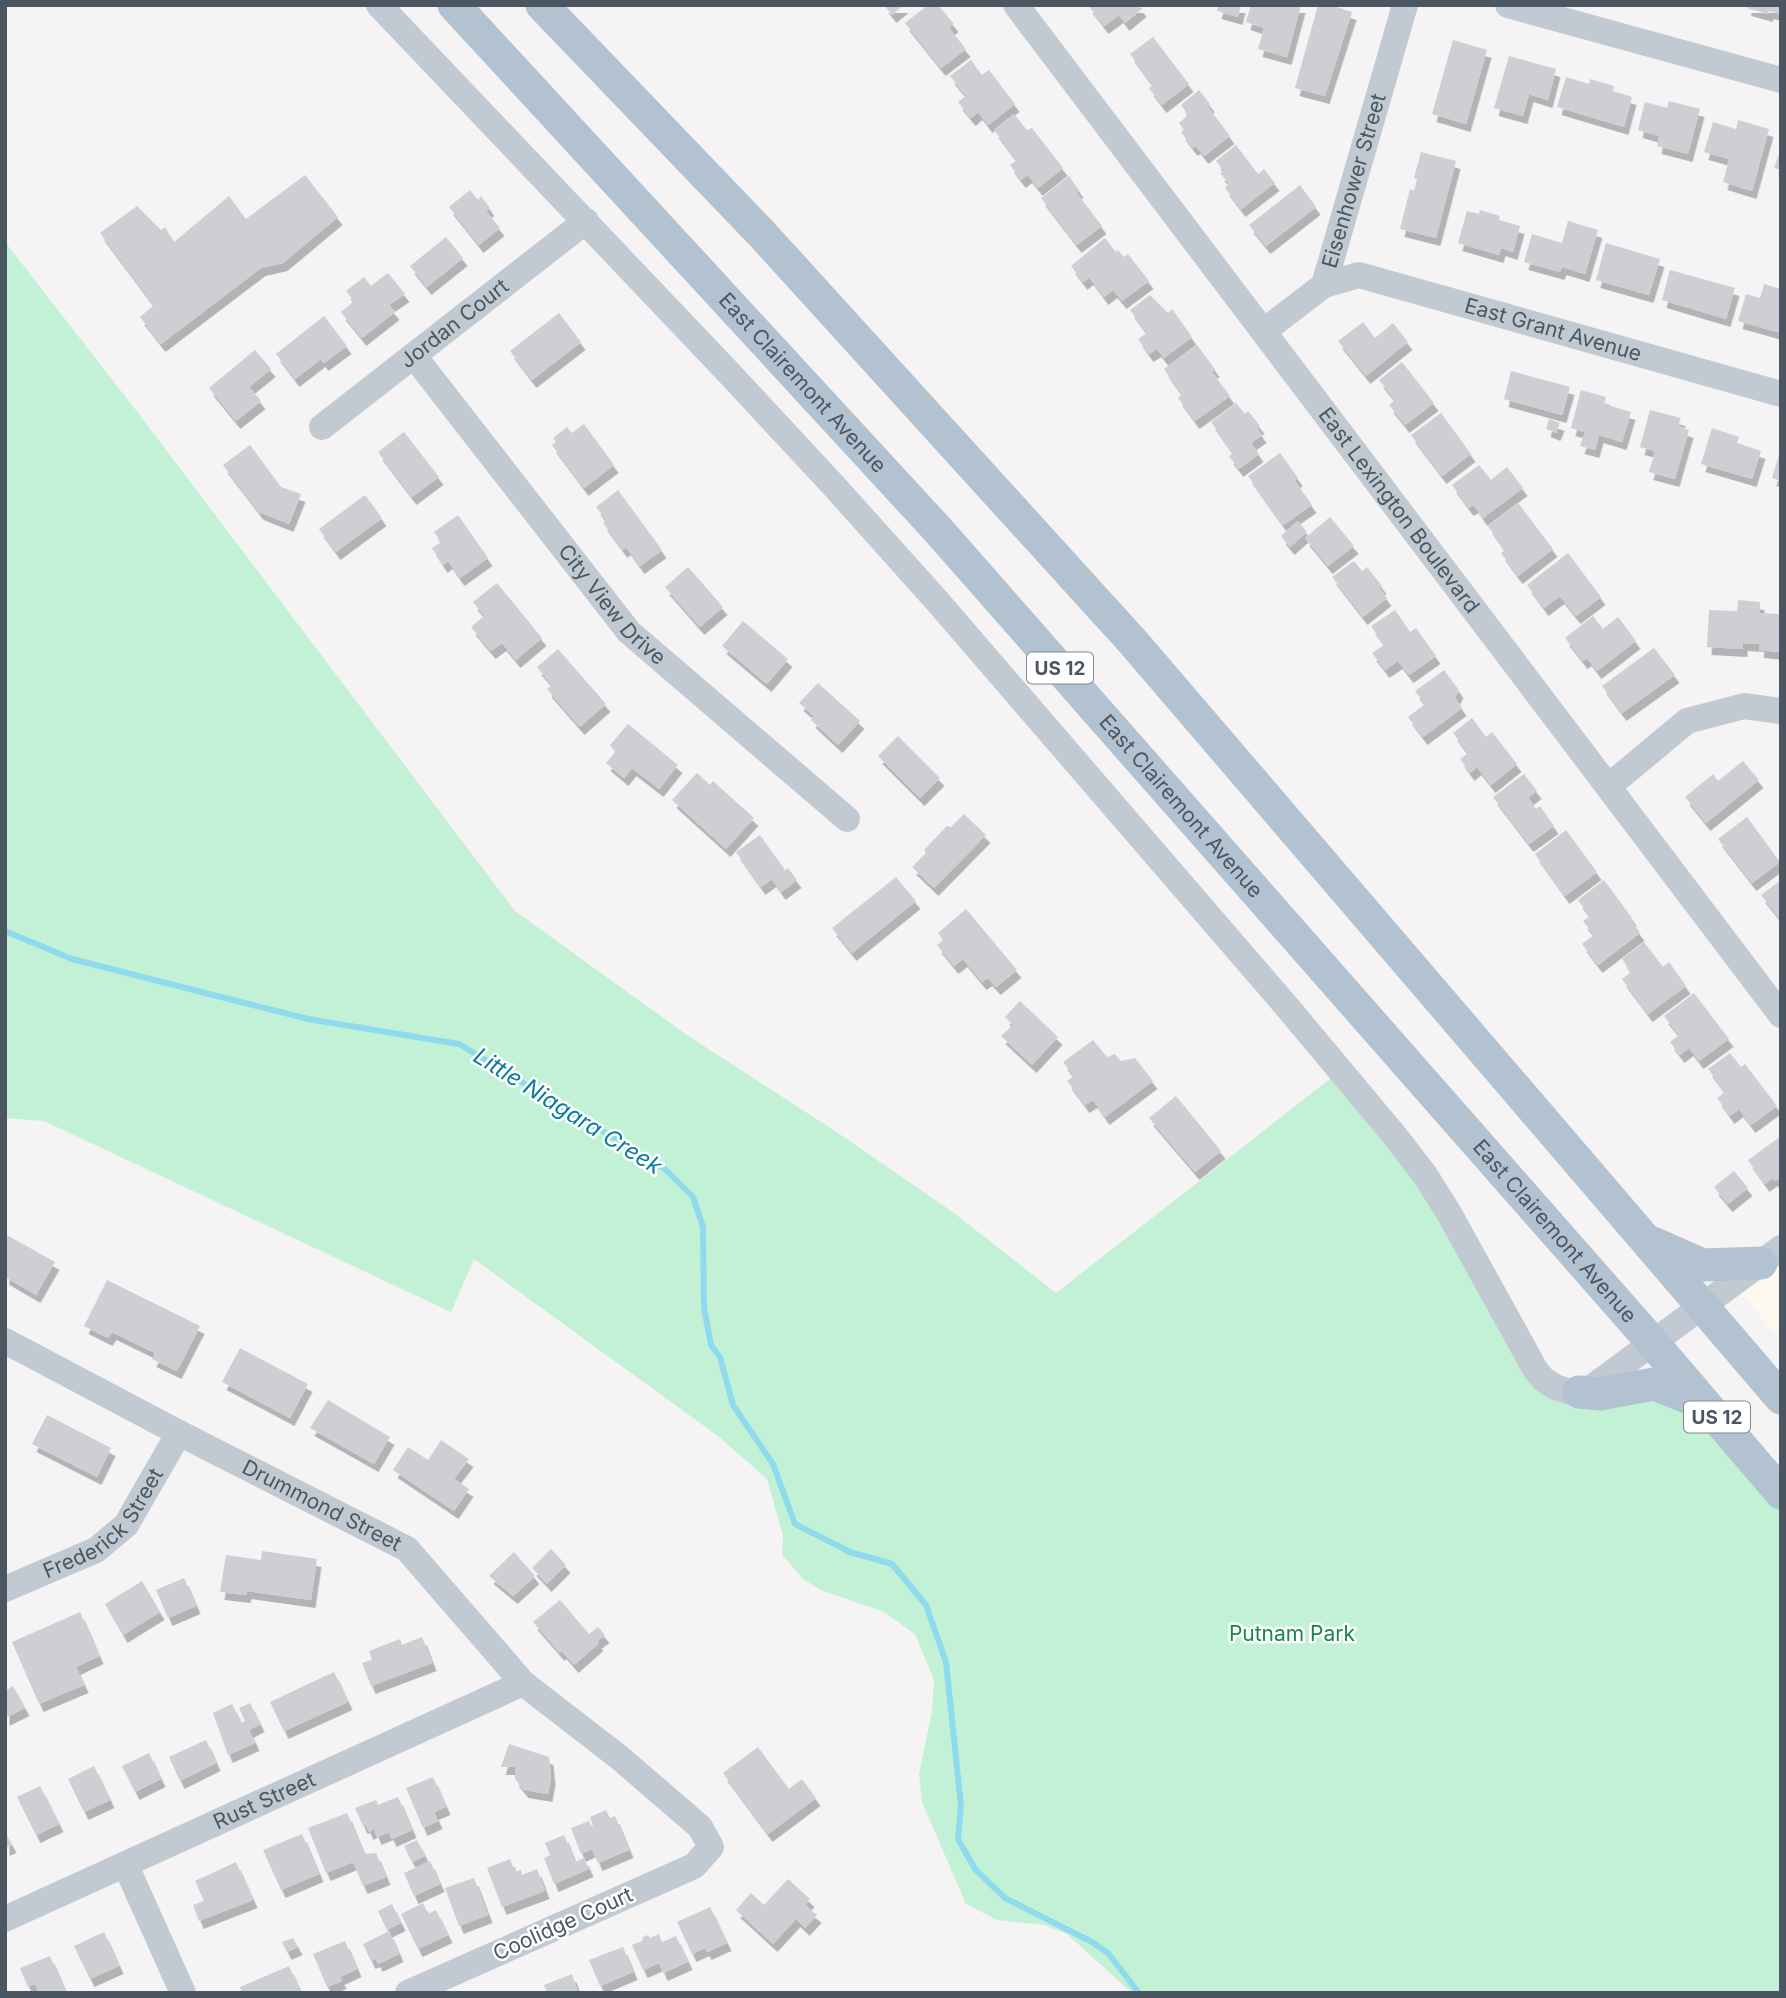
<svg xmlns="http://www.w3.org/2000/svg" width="1786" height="1998" font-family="Inter,sans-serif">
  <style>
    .commercial { fill: #fdf9ef }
    .green { fill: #c3f1d5 }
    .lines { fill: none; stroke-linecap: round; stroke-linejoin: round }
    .stream { stroke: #90daee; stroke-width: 6 }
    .building { fill: #cdcfd5; filter: url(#shadow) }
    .minor { stroke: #c1cad2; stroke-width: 26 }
    .major { stroke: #b3c2d1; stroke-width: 33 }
    .labels { text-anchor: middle; stroke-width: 5; stroke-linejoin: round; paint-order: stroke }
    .shield { fill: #fff; stroke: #808990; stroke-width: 2 }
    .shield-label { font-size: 19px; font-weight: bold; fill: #4a5661 }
    .street-label { font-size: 21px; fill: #4a5661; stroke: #fff }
    .park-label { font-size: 21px; fill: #17864f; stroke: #fff }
    .water-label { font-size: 23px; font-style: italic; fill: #0c7c9b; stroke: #fff }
  </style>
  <defs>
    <filter id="shadow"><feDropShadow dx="4.5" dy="8" stdDeviation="0" flood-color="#0004"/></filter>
  </defs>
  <rect width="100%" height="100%" fill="#f5f3f3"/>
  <path class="commercial" d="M 1781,1248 L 1781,1340 L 1733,1285 Z"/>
  <path class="green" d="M 5,242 L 135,409 L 515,911 L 687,1035 L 841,1135 L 954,1213 L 1056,1293 L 1340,1071 L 1395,1136 L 1543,1379 L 1667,1388 L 1781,1498 L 1781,1993 L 1132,1993 L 1067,1934 L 1044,1925 L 997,1920 L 966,1904 L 922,1802 L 919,1774 L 932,1711 L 934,1680 L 915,1634 L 884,1612 L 821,1590 L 803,1579 L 782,1555 L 783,1536 L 767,1479 L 718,1436 L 474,1259 L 451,1312 L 44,1121 L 5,1118 Z"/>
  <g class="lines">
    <path class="stream" d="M 5,931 L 72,959 L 308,1019 L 459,1044 L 665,1169 L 693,1197 L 703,1227 L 704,1308 L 711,1345 L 720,1357 L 733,1405 L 773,1464 L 795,1524 L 850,1552 L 892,1564 L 926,1605 L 946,1662 L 961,1806 L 958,1839 L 975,1869 L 1005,1898 L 1092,1942 L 1108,1953 L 1139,1993"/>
  </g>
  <g class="building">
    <path d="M 884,5 L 904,5 L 892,15 Z"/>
    <path d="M 928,5 L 938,5 L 954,24 L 949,28 L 966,49 L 941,68 L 905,23 Z"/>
    <path d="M 1088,5 L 1139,5 L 1142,9 L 1125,23 L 1119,15 L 1104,26 Z"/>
    <path d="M 1219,5 L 1241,5 L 1238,17 L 1217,11 Z"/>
    <path d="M 1251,5 L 1301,5 L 1287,57 L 1258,49 L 1264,28 L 1246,22 Z"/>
    <path d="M 1318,5 L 1330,5 L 1352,12 L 1325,96 L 1295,88 Z"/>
    <path d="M 1747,5 L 1781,5 L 1781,14 L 1769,11 L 1768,14 L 1747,8 Z"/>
    <path d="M 1153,37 L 1189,84 L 1162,105 L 1149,88 L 1153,85 L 1130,54 Z"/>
    <path d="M 1453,40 L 1487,50 L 1466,124 L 1432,114 Z"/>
    <path d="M 1509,56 L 1556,69 L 1548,100 L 1529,94 L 1523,116 L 1494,108 Z"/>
    <path d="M 971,60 L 982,75 L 989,70 L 1015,104 L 988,125 L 978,112 L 971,118 L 958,102 L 966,96 L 950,76 Z"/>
    <path d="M 1566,77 L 1589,84 L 1590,79 L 1614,86 L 1613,91 L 1632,97 L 1624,127 L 1557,107 Z"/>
    <path d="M 1199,90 L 1210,104 L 1208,107 L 1230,136 L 1204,156 L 1196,146 L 1193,148 L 1181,132 L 1184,130 L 1179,123 L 1188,115 L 1181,105 Z"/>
    <path d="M 1669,101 L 1700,109 L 1688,154 L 1657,146 L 1659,136 L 1638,130 L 1645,102 L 1667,108 Z"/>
    <path d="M 1014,114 L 1027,130 L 1032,128 L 1063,168 L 1038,188 L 1028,175 L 1021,180 L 1010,165 L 1017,160 L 994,130 Z"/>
    <path d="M 1738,120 L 1769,129 L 1752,191 L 1723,182 L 1729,159 L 1704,152 L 1713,122 L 1736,129 Z"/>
    <path d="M 1236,145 L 1258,174 L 1264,169 L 1275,183 L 1241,209 L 1225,188 L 1229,184 L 1220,173 L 1224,171 L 1216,161 Z"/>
    <path d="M 1781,149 L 1781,170 L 1774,168 Z"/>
    <path d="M 1421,152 L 1456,161 L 1436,238 L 1400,229 L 1410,189 L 1414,191 L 1417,179 L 1414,178 Z"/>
    <path d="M 305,175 L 338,217 L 283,263 L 261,268 L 161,344 L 140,317 L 154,305 L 100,233 L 137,206 L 161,230 L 165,227 L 174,242 L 229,196 L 246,219 Z"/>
    <path d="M 1069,176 L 1079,190 L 1076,192 L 1102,226 L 1077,245 L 1041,198 Z"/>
    <path d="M 1300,185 L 1316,207 L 1266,246 L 1249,225 Z"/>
    <path d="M 470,190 L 478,200 L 481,196 L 490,208 L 486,211 L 500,228 L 479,245 L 449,207 Z"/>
    <path d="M 1480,210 L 1500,216 L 1499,220 L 1520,226 L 1513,252 L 1501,248 L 1499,255 L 1458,243 L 1467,211 L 1479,214 Z"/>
    <path d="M 1568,221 L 1598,230 L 1585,274 L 1562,267 L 1560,272 L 1524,262 L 1532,234 L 1562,243 Z"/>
    <path d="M 446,237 L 463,258 L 427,287 L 410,266 Z"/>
    <path d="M 1105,238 L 1116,252 L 1118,250 L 1124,257 L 1128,254 L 1149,281 L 1122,301 L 1113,290 L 1104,297 L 1089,277 L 1083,282 L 1071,266 Z"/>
    <path d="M 1606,243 L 1660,259 L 1649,295 L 1596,280 Z"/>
    <path d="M 1670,270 L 1735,288 L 1726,319 L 1662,300 Z"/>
    <path d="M 388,273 L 405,294 L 389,305 L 395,312 L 362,338 L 341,312 L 354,301 L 346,291 L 364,277 L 371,286 Z"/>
    <path d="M 1764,284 L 1781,289 L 1778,303 L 1781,304 L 1781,333 L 1738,321 L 1746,294 L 1760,298 Z"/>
    <path d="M 1150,295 L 1168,313 L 1172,309 L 1192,337 L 1164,358 L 1157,349 L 1149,354 L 1138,339 L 1147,333 L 1130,310 Z"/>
    <path d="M 559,313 L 581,342 L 532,380 L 510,351 Z"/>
    <path d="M 324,316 L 347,346 L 324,363 L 321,359 L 295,379 L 276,354 Z"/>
    <path d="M 1363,322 L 1375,338 L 1393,323 L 1408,342 L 1366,376 L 1338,341 Z"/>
    <path d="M 1197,345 L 1215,369 L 1212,372 L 1230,396 L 1195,421 L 1178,398 L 1182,394 L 1164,369 Z"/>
    <path d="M 255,350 L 271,369 L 249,387 L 261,401 L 236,421 L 209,388 Z"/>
    <path d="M 1402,362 L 1434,403 L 1405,425 L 1389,405 L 1395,400 L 1379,380 Z"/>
    <path d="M 1511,371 L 1570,387 L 1562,415 L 1504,399 Z"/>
    <path d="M 1581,390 L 1606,397 L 1604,404 L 1631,412 L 1622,442 L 1599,435 L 1595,450 L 1580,446 L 1585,432 L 1571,428 Z"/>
    <path d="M 1236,403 L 1245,414 L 1248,411 L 1260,426 L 1257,428 L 1262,435 L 1251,443 L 1259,454 L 1239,469 L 1229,456 L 1233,453 L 1211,422 Z"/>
    <path d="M 1650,410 L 1681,418 L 1678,426 L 1689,430 L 1675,479 L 1649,472 L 1655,451 L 1640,447 Z"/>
    <path d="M 1441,413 L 1471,454 L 1442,476 L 1411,435 Z"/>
    <path d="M 1549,419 L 1560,423 L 1556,433 L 1546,429 Z"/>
    <path d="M 584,424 L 614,465 L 584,488 L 552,445 L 556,442 L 553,438 L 567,427 L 572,433 Z"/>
    <path d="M 1712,428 L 1739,437 L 1737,443 L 1761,451 L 1752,479 L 1701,464 Z"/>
    <path d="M 404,432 L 439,477 L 412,497 L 378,452 Z"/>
    <path d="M 250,445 L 281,487 L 301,494 L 289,524 L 259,512 L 223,465 Z"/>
    <path d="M 1280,453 L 1298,478 L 1295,481 L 1312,505 L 1283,525 L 1248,476 Z"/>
    <path d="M 1779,455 L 1781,456 L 1781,481 L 1772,478 Z"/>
    <path d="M 1479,465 L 1491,480 L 1507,467 L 1523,488 L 1483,518 L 1474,505 L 1469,508 L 1452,485 Z"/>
    <path d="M 618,490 L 662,550 L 640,566 L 626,547 L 623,550 L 603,523 L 606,520 L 596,507 Z"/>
    <path d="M 365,495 L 382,518 L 336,552 L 319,529 Z"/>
    <path d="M 1518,503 L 1553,549 L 1518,576 L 1501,553 L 1505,550 L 1488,526 Z"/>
    <path d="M 458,515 L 488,558 L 460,578 L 448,561 L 443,565 L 432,548 L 441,542 L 434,532 Z"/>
    <path d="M 1330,517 L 1354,546 L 1328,566 L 1305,538 Z"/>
    <path d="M 1298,521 L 1307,532 L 1290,547 L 1281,536 Z"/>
    <path d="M 1568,553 L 1601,597 L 1576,616 L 1560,596 L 1544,608 L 1527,585 Z"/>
    <path d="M 1354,561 L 1362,571 L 1367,567 L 1382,586 L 1379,588 L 1387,598 L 1363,617 L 1332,577 Z"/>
    <path d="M 688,567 L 723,607 L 700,627 L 665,587 Z"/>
    <path d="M 497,583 L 542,638 L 516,660 L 502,643 L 491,651 L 471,627 L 484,616 L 473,602 Z"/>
    <path d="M 1738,600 L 1760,602 L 1760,613 L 1781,614 L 1781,652 L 1759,650 L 1760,644 L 1743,643 L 1743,649 L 1707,647 L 1709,610 L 1737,611 Z"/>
    <path d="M 1395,610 L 1410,632 L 1416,628 L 1436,656 L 1409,675 L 1398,661 L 1385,670 L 1372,653 L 1384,645 L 1371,626 Z"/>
    <path d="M 1593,616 L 1603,629 L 1618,617 L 1636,641 L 1597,671 L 1587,658 L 1583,661 L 1565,638 Z"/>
    <path d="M 743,621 L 788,659 L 767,684 L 722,646 Z"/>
    <path d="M 1654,648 L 1675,675 L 1622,713 L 1602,686 Z"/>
    <path d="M 558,649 L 606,704 L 580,727 L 547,689 L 552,685 L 537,667 Z"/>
    <path d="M 1444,670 L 1459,690 L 1455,698 L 1462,708 L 1423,737 L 1408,717 L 1425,704 L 1415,691 Z"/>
    <path d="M 818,683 L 860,721 L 838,745 L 811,720 L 814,716 L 799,703 Z"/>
    <path d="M 1472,718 L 1486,737 L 1492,732 L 1517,764 L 1491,785 L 1477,767 L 1470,773 L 1460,759 L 1468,753 L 1453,733 Z"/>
    <path d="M 628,724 L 678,765 L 659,789 L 632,768 L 624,778 L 606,763 L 615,752 L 610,745 Z"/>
    <path d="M 898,736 L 940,778 L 920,798 L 878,756 Z"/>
    <path d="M 1743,761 L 1759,780 L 1706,823 L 1685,797 L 1713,774 L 1718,781 Z"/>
    <path d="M 697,773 L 710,785 L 713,781 L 754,818 L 726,849 L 672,800 Z"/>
    <path d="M 1524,774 L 1537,791 L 1528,798 L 1536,809 L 1540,806 L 1554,826 L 1529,844 L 1493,797 Z"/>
    <path d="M 964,814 L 986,835 L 934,888 L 912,867 L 926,853 L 924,850 L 947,826 L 951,827 Z"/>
    <path d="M 1747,817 L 1780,862 L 1752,883 L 1718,839 Z"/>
    <path d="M 1566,830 L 1597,872 L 1565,896 L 1535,854 Z"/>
    <path d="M 760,835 L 785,870 L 788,868 L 797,880 L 781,892 L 772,879 L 761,887 L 736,852 Z"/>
    <path d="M 896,877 L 916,901 L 852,953 L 832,928 Z"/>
    <path d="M 1604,880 L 1632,918 L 1631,921 L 1640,933 L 1598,965 L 1582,944 L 1594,935 L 1583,921 L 1590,916 L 1578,900 Z"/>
    <path d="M 1781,880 L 1781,920 L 1761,895 Z"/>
    <path d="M 966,909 L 1017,970 L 996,987 L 988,978 L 982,982 L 963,959 L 954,966 L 937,945 L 943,940 L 938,933 Z"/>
    <path d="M 1644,942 L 1663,967 L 1669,962 L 1686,986 L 1648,1014 L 1622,979 L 1631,972 L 1622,959 Z"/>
    <path d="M 1694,993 L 1729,1039 L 1699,1061 L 1689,1048 L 1680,1055 L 1670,1042 L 1679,1035 L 1664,1016 Z"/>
    <path d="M 1020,1001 L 1058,1037 L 1032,1065 L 1001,1036 L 1013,1025 L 1005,1017 Z"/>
    <path d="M 1093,1040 L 1107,1057 L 1115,1054 L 1121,1061 L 1135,1058 L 1153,1081 L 1105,1117 L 1093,1100 L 1085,1105 L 1067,1081 L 1074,1076 L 1063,1062 Z"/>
    <path d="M 1730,1053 L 1741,1067 L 1745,1064 L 1777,1106 L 1751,1125 L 1739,1109 L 1730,1116 L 1717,1098 L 1725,1092 L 1708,1069 Z"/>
    <path d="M 1176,1096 L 1221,1151 L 1195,1172 L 1149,1118 Z"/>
    <path d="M 1781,1136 L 1781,1177 L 1775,1181 L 1773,1178 L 1765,1184 L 1748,1160 Z"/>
    <path d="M 1734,1171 L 1748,1188 L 1728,1204 L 1714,1187 Z"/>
    <path d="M 5,1234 L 55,1262 L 36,1295 L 5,1277 Z"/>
    <path d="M 107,1280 L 200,1326 L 177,1371 L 152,1359 L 155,1353 L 112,1332 L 108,1338 L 84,1326 Z"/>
    <path d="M 240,1348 L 308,1384 L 290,1418 L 222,1382 Z"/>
    <path d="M 328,1400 L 390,1437 L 374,1464 L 310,1428 Z"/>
    <path d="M 47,1415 L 111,1448 L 97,1477 L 32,1444 Z"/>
    <path d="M 441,1440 L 469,1459 L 454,1479 L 469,1489 L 454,1511 L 393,1470 L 408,1447 L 428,1460 Z"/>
    <path d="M 551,1549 L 566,1565 L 547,1584 L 532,1568 Z"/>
    <path d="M 262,1551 L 317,1559 L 311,1600 L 247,1591 L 246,1595 L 220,1592 L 226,1555 L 261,1560 Z"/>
    <path d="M 514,1552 L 535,1576 L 513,1596 L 489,1576 Z"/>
    <path d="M 184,1578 L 196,1606 L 168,1618 L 156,1590 Z"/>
    <path d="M 142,1581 L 160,1612 L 123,1635 L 105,1604 Z"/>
    <path d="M 560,1600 L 589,1634 L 598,1627 L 605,1635 L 597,1641 L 599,1643 L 574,1665 L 562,1651 L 560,1653 L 533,1622 Z"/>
    <path d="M 80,1612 L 99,1656 L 76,1667 L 84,1685 L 39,1704 L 12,1642 Z"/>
    <path d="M 422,1637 L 432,1663 L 371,1686 L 362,1663 L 372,1660 L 369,1651 L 400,1639 L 402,1645 Z"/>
    <path d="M 334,1672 L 348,1702 L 284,1731 L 270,1702 Z"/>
    <path d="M 13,1686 L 25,1708 L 5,1718 L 5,1691 Z"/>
    <path d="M 250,1703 L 260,1724 L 249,1730 L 255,1743 L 228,1755 L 213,1713 L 232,1704 L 241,1723 L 245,1721 L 239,1708 Z"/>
    <path d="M 206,1740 L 216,1763 L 180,1781 L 169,1757 Z"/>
    <path d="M 509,1744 L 549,1757 L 551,1777 L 548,1794 L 524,1790 L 515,1779 L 515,1767 L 501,1767 Z"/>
    <path d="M 758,1747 L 789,1789 L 802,1779 L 816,1798 L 768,1834 L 723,1773 Z"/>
    <path d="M 149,1753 L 161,1779 L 135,1792 L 122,1766 Z"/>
    <path d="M 94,1766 L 110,1800 L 84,1812 L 68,1779 Z"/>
    <path d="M 433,1777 L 446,1807 L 434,1812 L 438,1821 L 423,1828 L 406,1788 Z"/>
    <path d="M 40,1786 L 59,1824 L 36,1835 L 17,1797 Z"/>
    <path d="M 398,1797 L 412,1830 L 392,1839 L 389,1832 L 377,1837 L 374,1829 L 369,1832 L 366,1825 L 363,1826 L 355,1808 L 376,1800 L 378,1805 Z"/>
    <path d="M 606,1810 L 610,1818 L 615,1816 L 629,1850 L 598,1863 L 592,1849 L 581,1854 L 571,1828 L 589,1821 L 591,1826 L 593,1825 L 590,1817 Z"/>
    <path d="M 347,1813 L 364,1854 L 376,1853 L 386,1877 L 363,1886 L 353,1862 L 326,1873 L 308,1828 Z"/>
    <path d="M 5,1832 L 12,1845 L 5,1848 Z"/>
    <path d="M 302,1834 L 319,1874 L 281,1890 L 263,1850 Z"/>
    <path d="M 564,1835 L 575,1862 L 584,1858 L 589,1869 L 554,1884 L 544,1858 L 550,1855 L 545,1843 Z"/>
    <path d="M 417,1840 L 425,1856 L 412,1862 L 404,1846 Z"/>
    <path d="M 510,1859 L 515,1872 L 521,1870 L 522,1875 L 537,1869 L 545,1891 L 502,1907 L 487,1868 Z"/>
    <path d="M 430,1861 L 440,1884 L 414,1896 L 404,1873 Z"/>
    <path d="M 236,1862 L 253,1900 L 199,1921 L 193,1905 L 204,1901 L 195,1881 Z"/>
    <path d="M 474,1878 L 488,1915 L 459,1926 L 445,1888 Z"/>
    <path d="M 788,1879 L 810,1899 L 805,1905 L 817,1915 L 805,1928 L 796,1919 L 773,1944 L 736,1910 L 751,1893 L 764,1905 Z"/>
    <path d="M 423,1903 L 428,1914 L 436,1910 L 448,1935 L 418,1949 L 401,1914 Z"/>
    <path d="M 392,1904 L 401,1923 L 387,1930 L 378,1911 Z"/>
    <path d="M 710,1907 L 727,1943 L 707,1952 L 705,1948 L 692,1954 L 677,1922 Z"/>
    <path d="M 389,1931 L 399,1954 L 378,1964 L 376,1959 L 371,1961 L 363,1944 Z"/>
    <path d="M 104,1932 L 119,1966 L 90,1979 L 74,1946 Z"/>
    <path d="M 659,1934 L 662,1942 L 676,1936 L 688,1962 L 663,1973 L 659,1963 L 643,1970 L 632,1945 L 642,1941 L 643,1937 L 648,1935 L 650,1938 Z"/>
    <path d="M 293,1938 L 298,1947 L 287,1952 L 282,1942 Z"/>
    <path d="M 345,1941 L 357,1969 L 340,1977 L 342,1981 L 327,1987 L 313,1954 Z"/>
    <path d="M 623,1947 L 633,1972 L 600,1986 L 589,1960 Z"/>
    <path d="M 50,1956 L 66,1993 L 39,1993 L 35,1984 L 28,1987 L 20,1968 Z"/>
    <path d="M 289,1966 L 301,1993 L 242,1993 L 240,1987 Z"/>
    <path d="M 572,1974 L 578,1993 L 547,1993 L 544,1985 Z"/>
  </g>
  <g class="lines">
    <g class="minor">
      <path d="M 379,5 L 728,372 L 834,486 L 938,602 L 1288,1008 L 1395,1136 L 1425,1175 L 1450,1215 L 1535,1369 L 1543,1379 L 1555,1387 L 1567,1391 L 1579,1392 L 1594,1386 L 1781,1248"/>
      <path id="s1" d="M 1016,5 L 1781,1015"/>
      <path d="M 1508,5 L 1781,80"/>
      <path id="s2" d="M 1324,285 L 1359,275 L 1781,394"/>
      <path id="s3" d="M 1264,331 L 1324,285 L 1405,5"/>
      <path id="s4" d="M 414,356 L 629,632 L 847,819"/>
      <path id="s5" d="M 322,427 L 586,221"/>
      <path d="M 1609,786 L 1687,721 L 1744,706 L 1781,711"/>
      <path id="s6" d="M 5,1341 L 179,1433 L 407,1549 L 523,1683 L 620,1758 L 700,1827 L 711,1847 L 694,1866 L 408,1993"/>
      <path id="s7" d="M 5,1589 L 96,1550 L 126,1525 L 179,1433"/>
      <path d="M 126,1866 L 183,1993"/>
      <path id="s8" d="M 5,1919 L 523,1683"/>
    </g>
    <g class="major">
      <path id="s9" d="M 454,5 L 938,530 L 1652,1342 L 1781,1493"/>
      <path d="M 542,5 L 762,234 L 1133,642 L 1781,1398"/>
      <path d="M 1653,1243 L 1703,1265 L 1761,1263"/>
      <path d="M 1579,1392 L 1600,1394 L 1654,1384 L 1702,1403"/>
    </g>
  </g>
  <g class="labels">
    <g class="shield">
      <rect x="1027" y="652.5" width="66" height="31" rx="5"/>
      <rect x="1684" y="1401.5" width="66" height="31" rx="5"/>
    </g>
    <g class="shield-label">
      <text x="1060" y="675">US 12</text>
      <text x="1717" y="1424">US 12</text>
    </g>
    <g class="street-label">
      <text dy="7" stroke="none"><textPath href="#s3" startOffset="184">Eisenhower Street</textPath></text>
      <text dy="7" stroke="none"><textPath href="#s5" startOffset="168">Jordan Court</textPath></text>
      <text dy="7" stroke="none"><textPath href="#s2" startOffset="238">East Grant Avenue</textPath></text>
      <text dy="7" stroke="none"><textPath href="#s9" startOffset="514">East Clairemont Avenue</textPath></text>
      <text dy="7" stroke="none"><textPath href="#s1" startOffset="634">East Lexington Boulevard</textPath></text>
      <text dy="7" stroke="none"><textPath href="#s4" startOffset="318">City View Drive</textPath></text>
      <text dy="7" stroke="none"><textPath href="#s9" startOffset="1082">East Clairemont Avenue</textPath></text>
      <text dy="7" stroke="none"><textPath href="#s9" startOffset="1648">East Clairemont Avenue</textPath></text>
      <text dy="7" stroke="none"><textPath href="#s6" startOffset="357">Drummond Street</textPath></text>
      <text dy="7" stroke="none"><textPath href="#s7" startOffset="122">Frederick Street</textPath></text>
      <text dy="7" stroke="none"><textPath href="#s8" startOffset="285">Rust Street</textPath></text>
      <text transform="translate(563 1924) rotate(-24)" y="7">Coolidge Court</text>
    </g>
    <g class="park-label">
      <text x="1292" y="1641">Putnam Park</text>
    </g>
    <g class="water-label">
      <text transform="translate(568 1111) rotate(32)" y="8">Little Niagara Creek</text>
    </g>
  </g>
  <rect width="1786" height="1998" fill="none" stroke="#4a5661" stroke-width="14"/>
</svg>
